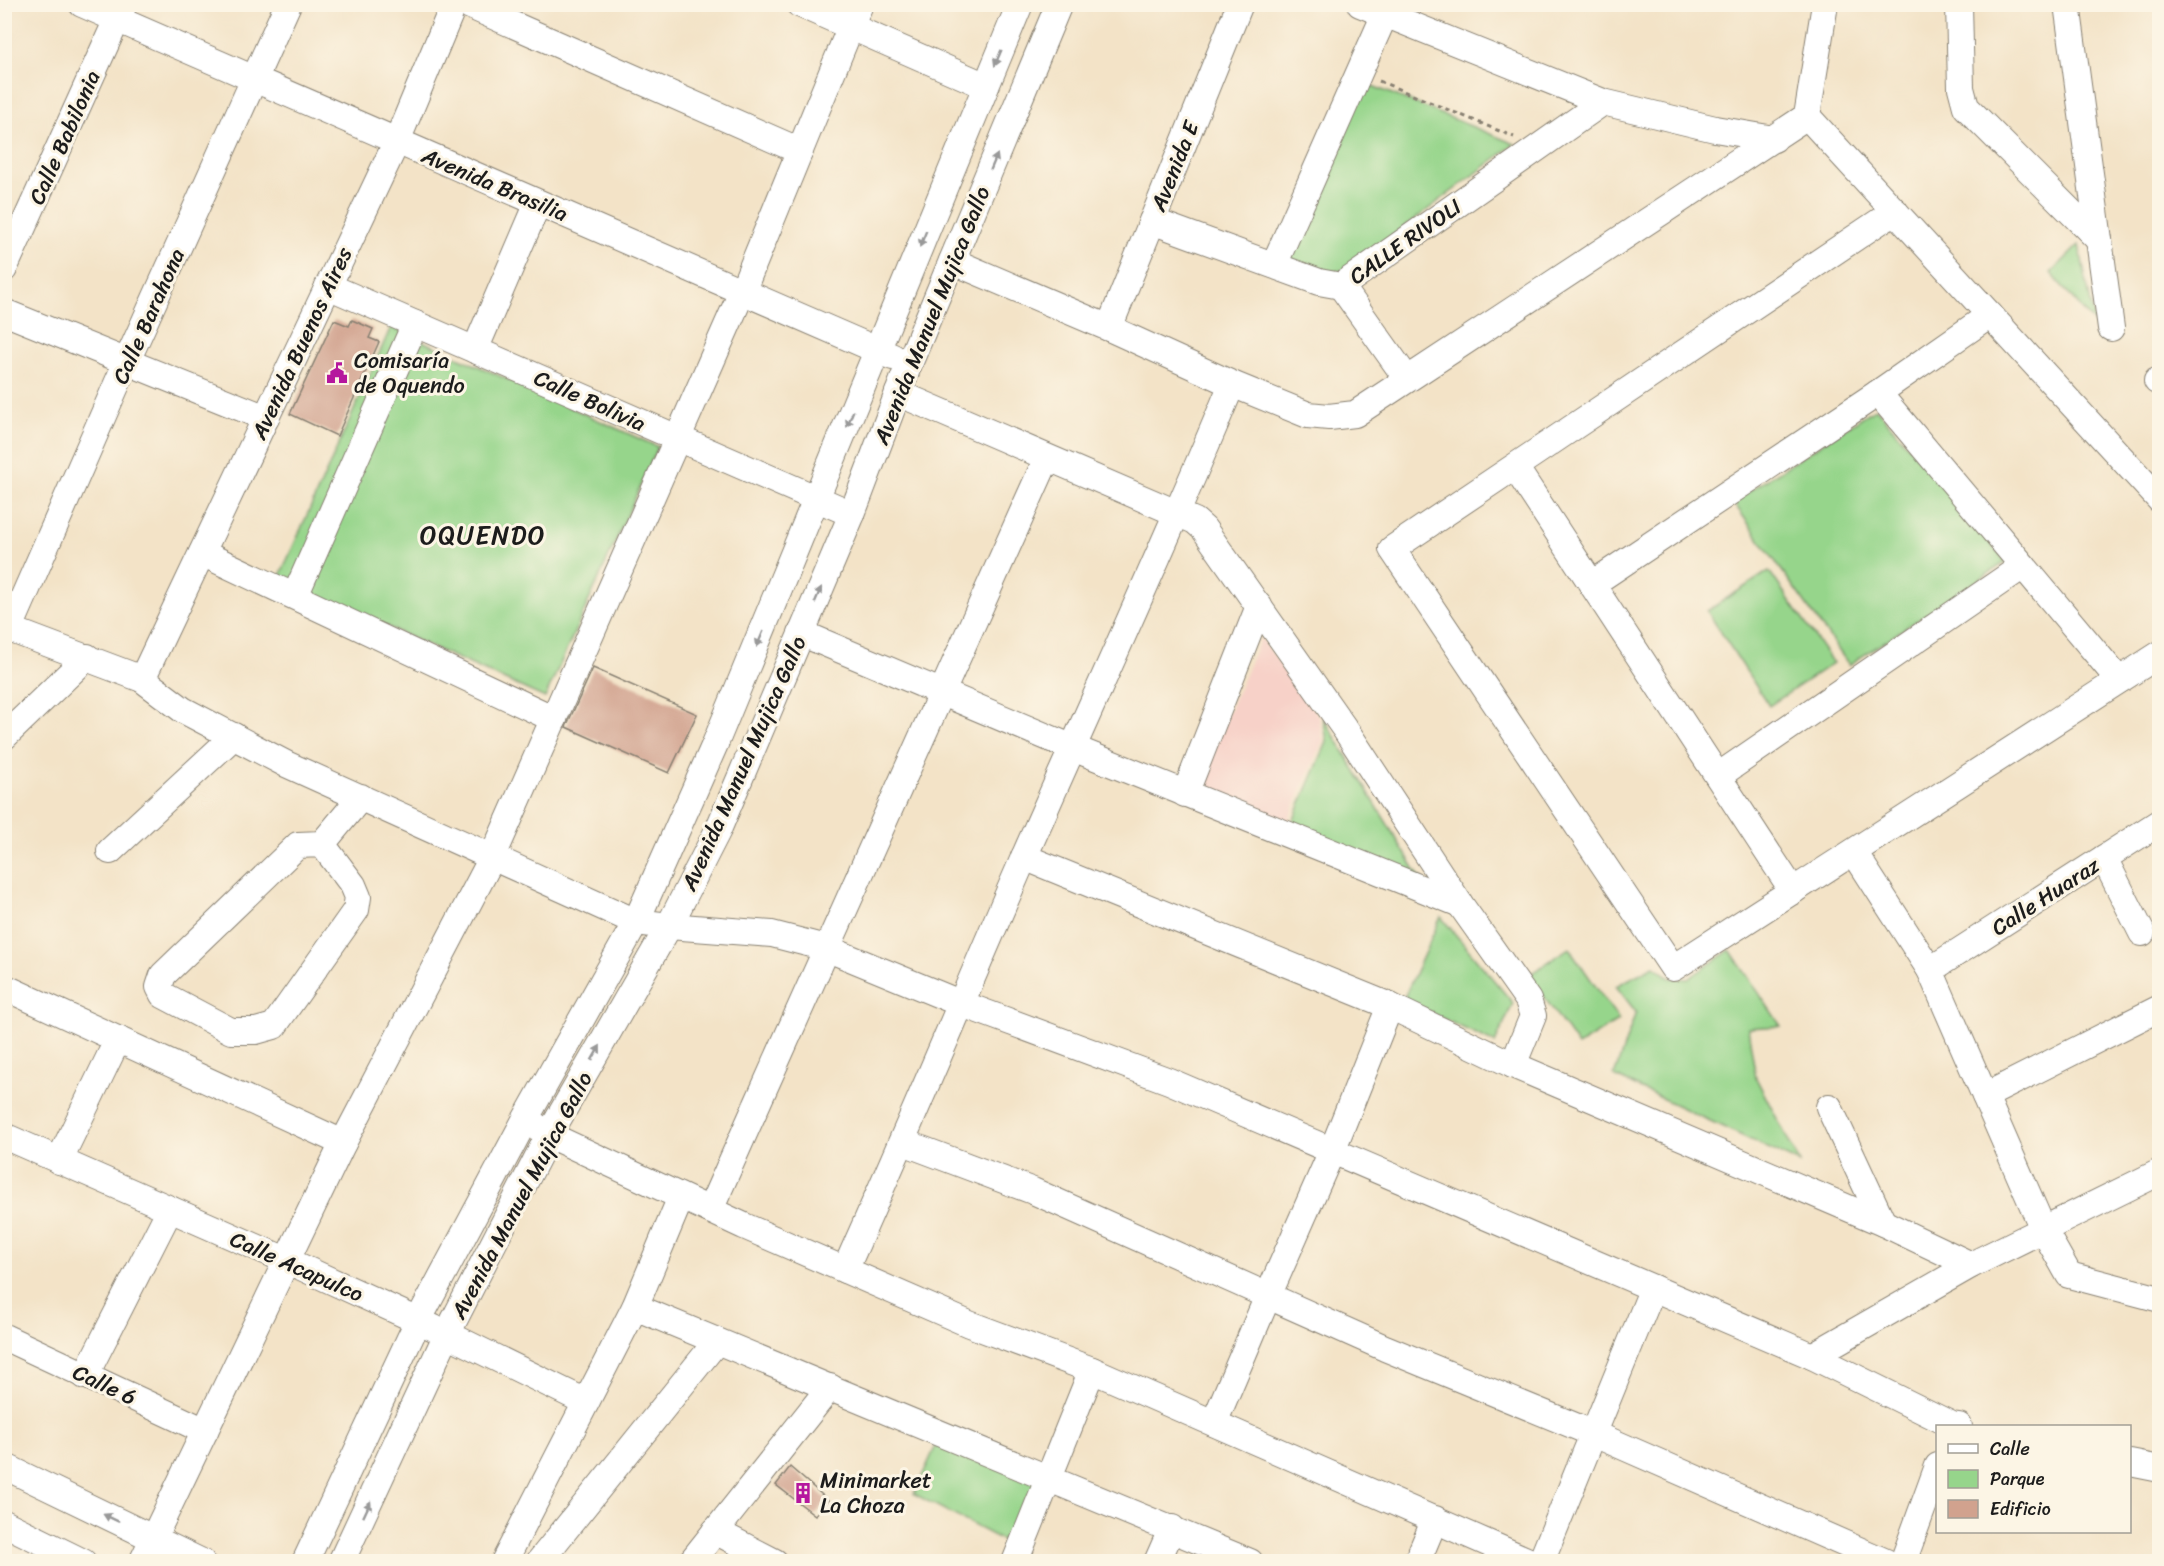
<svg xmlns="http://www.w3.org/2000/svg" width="2164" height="1566" font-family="Sriracha,sans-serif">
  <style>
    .built { fill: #f7d1c8 }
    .green { fill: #96d58b; stroke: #597854; stroke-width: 1.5 }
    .building { fill: #d1a28e }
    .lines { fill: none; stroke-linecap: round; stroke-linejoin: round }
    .minor-casing { stroke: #888072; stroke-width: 28 }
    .path { stroke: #888072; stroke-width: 3; stroke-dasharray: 4.5 4.5; stroke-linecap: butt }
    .minor { stroke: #fff; stroke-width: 26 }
    .oneway { fill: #999 }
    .labels { text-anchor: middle; stroke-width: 6; stroke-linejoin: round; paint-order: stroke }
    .street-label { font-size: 22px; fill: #1c1c1c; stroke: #fcf5e5 }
    .poi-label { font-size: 22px; fill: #1c1c1c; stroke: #fcf5e5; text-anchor: start }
    .quarter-label { font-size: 26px; letter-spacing: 1.5px; fill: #1c1c1c; stroke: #fcf5e5 }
  </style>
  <rect width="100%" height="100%" fill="#fcf5e5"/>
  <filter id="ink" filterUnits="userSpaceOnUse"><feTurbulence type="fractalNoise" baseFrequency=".0167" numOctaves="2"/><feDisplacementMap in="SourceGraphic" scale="12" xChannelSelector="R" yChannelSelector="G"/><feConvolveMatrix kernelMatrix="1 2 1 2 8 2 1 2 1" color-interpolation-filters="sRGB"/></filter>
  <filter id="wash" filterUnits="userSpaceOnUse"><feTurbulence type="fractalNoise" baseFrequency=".008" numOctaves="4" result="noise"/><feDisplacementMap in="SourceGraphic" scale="24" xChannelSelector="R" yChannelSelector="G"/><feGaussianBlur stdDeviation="1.35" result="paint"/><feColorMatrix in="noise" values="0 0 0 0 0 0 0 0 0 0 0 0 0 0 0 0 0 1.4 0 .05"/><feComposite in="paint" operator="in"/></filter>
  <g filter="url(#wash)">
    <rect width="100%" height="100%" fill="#f3e3c7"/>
    <path class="built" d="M 1261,638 L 1319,717 L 1323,741 L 1287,823 L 1198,782 Z"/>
    <g class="green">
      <path d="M 1365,83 L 1515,144 L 1347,270 L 1320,273 L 1288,259 Z"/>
      <path d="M 2079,245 L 2095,324 L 2051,273 Z"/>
      <path d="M 391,327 L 658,447 L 545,698 L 279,578 Z"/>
      <path d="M 1876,408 L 2006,562 L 1849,665 L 1733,502 Z"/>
      <path d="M 1769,571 L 1833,663 L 1769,706 L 1707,611 Z"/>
      <path d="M 1323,717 L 1423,883 L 1291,826 L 1327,742 Z"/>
      <path d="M 1441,917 L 1513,1003 L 1495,1043 L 1403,1000 Z"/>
      <path d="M 1569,948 L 1619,1020 L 1578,1046 L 1529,975 Z"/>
      <path d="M 1730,950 L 1781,1026 L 1748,1028 L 1756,1078 L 1800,1163 L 1614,1076 L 1636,1012 L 1616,986 L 1654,966 L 1670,978 L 1688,979 Z"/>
      <path d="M 939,1439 L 1038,1480 L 1009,1544 L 914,1494 Z"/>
    </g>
    <g id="blocks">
      <g class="building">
        <path d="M 334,320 L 349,326 L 352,320 L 373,329 L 369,338 L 379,342 L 337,436 L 290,414 Z"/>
        <path d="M 593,668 L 697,714 L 669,773 L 566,727 Z"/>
        <path d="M 790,1467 L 828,1500 L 815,1515 L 776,1485 Z"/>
      </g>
    </g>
  </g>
  <g filter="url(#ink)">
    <use href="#blocks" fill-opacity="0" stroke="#888072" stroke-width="1.5"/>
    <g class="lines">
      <defs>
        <g id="minor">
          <path d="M 82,4 L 893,357"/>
          <path d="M 466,4 L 800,151"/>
          <path d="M 799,4 L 986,86"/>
          <path d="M 1360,4 L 1603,102 L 1715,129 L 1774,139"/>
          <path d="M 1959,4 L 1961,88 L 1966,107 L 2099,240"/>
          <path d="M 2067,4 L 2111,328"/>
          <path d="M 1807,116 L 2160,500"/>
          <path d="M 1895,211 L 1392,549 L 1673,968 L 2160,654"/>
          <path d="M 1152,221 L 1319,282 L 1341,286 L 1603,102"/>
          <path d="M 952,261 L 1109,328 L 1232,384 L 1308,415 L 1329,417 L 1355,414 L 1807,116 L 1825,4"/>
          <path d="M 1274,265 L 1385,14"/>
          <path d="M 4,269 L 124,4"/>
          <path d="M 328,286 L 852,514"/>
          <path d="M 1341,286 L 1407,379"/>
          <path d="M 4,312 L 266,418"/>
          <path d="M 1109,328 L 1240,4"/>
          <path d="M 475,350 L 538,203"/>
          <path d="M 2157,381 L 2160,381"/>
          <path d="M 898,393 L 1195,521 L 1204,529 L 1347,732 L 1460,904 L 1528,1000 L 1533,1016 L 1513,1065"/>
          <path d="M 1878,393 L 2119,680"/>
          <path d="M 1515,467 L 1793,891"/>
          <path d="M 202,553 L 554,719"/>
          <path d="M 1592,584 L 1878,393 L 1990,315"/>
          <path d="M 295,596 L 415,324"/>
          <path d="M 4,627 L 142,679 L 183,710 L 286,764 L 636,922 L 669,926 L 772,934 L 826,948 L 962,1004 L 1169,1081 L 1812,1356 L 1952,1425 L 1959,1426"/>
          <path d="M 10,628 L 127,361 L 288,4"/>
          <path d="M 801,633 L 1073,748 L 1460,904"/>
          <path d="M 142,679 L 397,141 L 454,4"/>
          <path d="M 4,737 L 87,657"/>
          <path d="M 1718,776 L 2023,566"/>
          <path d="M 1185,794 L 1259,606"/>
          <path d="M 322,844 L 353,885 L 358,897 L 356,910 L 274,1026 L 256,1031 L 231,1031 L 163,995 L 159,987 L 163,975 L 298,845 L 322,844 L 361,797"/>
          <path d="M 110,851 L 234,736"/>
          <path d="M 1854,852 L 1930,970 L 2043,1229 L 2069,1275 L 2160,1299"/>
          <path d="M 1024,857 L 1390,1006 L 1513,1065 L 1883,1223 L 1971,1265"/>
          <path d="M 2104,858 L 2142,933"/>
          <path d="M 1930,970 L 2160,822"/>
          <path d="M 4,987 L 343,1143"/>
          <path d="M 1985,1096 L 2160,1008"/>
          <path d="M 1829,1107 L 1883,1223"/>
          <path d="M 536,1126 L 549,1135 L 744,1226 L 969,1324 L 1092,1370 L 1531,1562"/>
          <path d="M 4,1136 L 288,1261 L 447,1334 L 586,1402"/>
          <path d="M 903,1142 L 1033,1191 L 1385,1348 L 1592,1433 L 1886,1562"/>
          <path d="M 59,1161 L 118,1039"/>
          <path d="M 710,1210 C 821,959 936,710 1047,458"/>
          <path d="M 845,1270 C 907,1132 965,993 1025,855 C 1094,698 1166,543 1232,384"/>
          <path d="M 635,1307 L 1250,1562"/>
          <path d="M 4,1337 L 205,1431"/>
          <path d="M 1812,1356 L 1971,1265 L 2160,1172"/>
          <path d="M 85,1376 L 170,1209"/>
          <path d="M 1214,1423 L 1268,1296 L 1332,1151 L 1390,1006"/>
          <path d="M 2130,1463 L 2160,1469"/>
          <path d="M 4,1466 L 202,1562"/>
          <path d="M 4,1523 L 83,1562"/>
          <path d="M 715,1531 L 775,1562"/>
          <path d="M 142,1562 L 343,1143 L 493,856 L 742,292 L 860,4"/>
          <path d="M 305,1562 L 418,1321 L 526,1118 L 636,922 L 715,744 L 1020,4"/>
          <path d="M 341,1562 L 447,1334 L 549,1135 L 669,926 L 718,830 L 852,514 L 909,364 L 1059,4"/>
          <path d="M 504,1562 L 635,1307 L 681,1197"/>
          <path d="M 539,1562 L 717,1341"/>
          <path d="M 691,1562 L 830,1387"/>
          <path d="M 1015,1562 L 1092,1370"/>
          <path d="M 1157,1562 L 1172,1528"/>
          <path d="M 1417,1562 L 1435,1519"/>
          <path d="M 1541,1562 L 1653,1288"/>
          <path d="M 1903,1562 L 1938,1466"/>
        </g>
      </defs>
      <use href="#minor" class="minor-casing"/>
      <path class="path" d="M 1379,81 L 1514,137"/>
      <use href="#minor" class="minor"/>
    </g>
    <defs><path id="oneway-solid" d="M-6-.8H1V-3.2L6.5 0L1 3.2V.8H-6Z" transform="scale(1.5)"/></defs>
    <g class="oneway">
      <use href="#oneway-solid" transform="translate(998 58) rotate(113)"/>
      <use href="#oneway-solid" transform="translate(994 162) rotate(-67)"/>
      <use href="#oneway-solid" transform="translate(923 239) rotate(112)"/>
      <use href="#oneway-solid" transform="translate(850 419) rotate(112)"/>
      <use href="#oneway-solid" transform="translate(818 595) rotate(-67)"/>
      <use href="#oneway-solid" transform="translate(760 639) rotate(113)"/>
      <use href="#oneway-solid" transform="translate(596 1053) rotate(-60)"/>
      <use href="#oneway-solid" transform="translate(367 1509) rotate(-65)"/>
      <use href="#oneway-solid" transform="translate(111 1518) rotate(-154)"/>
    </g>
  </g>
  <defs>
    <symbol id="civic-bare" viewBox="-9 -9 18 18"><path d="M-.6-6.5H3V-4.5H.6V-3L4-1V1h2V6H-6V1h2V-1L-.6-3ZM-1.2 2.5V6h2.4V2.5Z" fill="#b5179e" stroke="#fcf5e5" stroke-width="2.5" paint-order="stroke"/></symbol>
    <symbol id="building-bare" viewBox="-9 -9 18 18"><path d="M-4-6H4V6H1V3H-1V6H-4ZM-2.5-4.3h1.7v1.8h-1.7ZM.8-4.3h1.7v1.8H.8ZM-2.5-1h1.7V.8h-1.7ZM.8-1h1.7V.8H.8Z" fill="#b5179e" stroke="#fcf5e5" stroke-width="2.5" paint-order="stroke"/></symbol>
  </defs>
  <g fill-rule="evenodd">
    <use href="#civic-bare" x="322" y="358" width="30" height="30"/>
    <use href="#building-bare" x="788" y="1478" width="30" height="30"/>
  </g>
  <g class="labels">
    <g class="street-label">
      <text transform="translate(64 137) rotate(-66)" y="8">Calle Babilonia</text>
      <text transform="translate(1174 166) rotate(-68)" y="8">Avenida E</text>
      <text transform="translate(495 184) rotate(23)" y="8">Avenida Brasilia</text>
      <text transform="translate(1405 241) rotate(-35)" y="8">CALLE RIVOLI</text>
      <text transform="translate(931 315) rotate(-68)" y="8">Avenida Manuel Mujica Gallo</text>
      <text transform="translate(148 316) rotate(-66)" y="8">Calle Barahona</text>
      <text transform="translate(301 343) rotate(-65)" y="8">Avenida Buenos Aires</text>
      <text transform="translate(590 400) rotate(24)" y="8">Calle Bolivia</text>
      <text transform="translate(743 763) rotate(-66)" y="8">Avenida Manuel Mujica Gallo</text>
      <text transform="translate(2045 896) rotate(-33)" y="8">Calle Huaraz</text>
      <text transform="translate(521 1195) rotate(-62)" y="8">Avenida Manuel Mujica Gallo</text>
      <text transform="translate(297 1266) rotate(24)" y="8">Calle Acapulco</text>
      <text transform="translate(105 1384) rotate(25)" y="8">Calle 6</text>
    </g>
    <g class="poi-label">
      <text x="354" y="368">Comisaría<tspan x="354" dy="25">de Oquendo</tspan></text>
      <text x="820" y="1488">Minimarket<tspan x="820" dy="25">La Choza</tspan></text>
    </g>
    <g class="quarter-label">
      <text x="483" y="544">OQUENDO</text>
    </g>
  </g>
  <rect width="2164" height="1566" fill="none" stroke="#fcf5e5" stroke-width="24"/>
  <rect x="1936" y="1425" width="195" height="108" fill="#fcf5e5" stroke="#a29e95" stroke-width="1.5"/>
  <rect x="1948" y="1444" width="30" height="9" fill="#ffffff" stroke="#a29e95" stroke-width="1.5"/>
  <text x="1990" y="1455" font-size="18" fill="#1c1c1c">Calle</text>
  <rect x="1948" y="1470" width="30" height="18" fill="#96d58b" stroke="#a29e95" stroke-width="1.5"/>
  <text x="1990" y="1485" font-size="18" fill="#1c1c1c">Parque</text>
  <rect x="1948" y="1500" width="30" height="18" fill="#d1a28e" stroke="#a29e95" stroke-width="1.5"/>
  <text x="1990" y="1515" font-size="18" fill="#1c1c1c">Edificio</text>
</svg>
